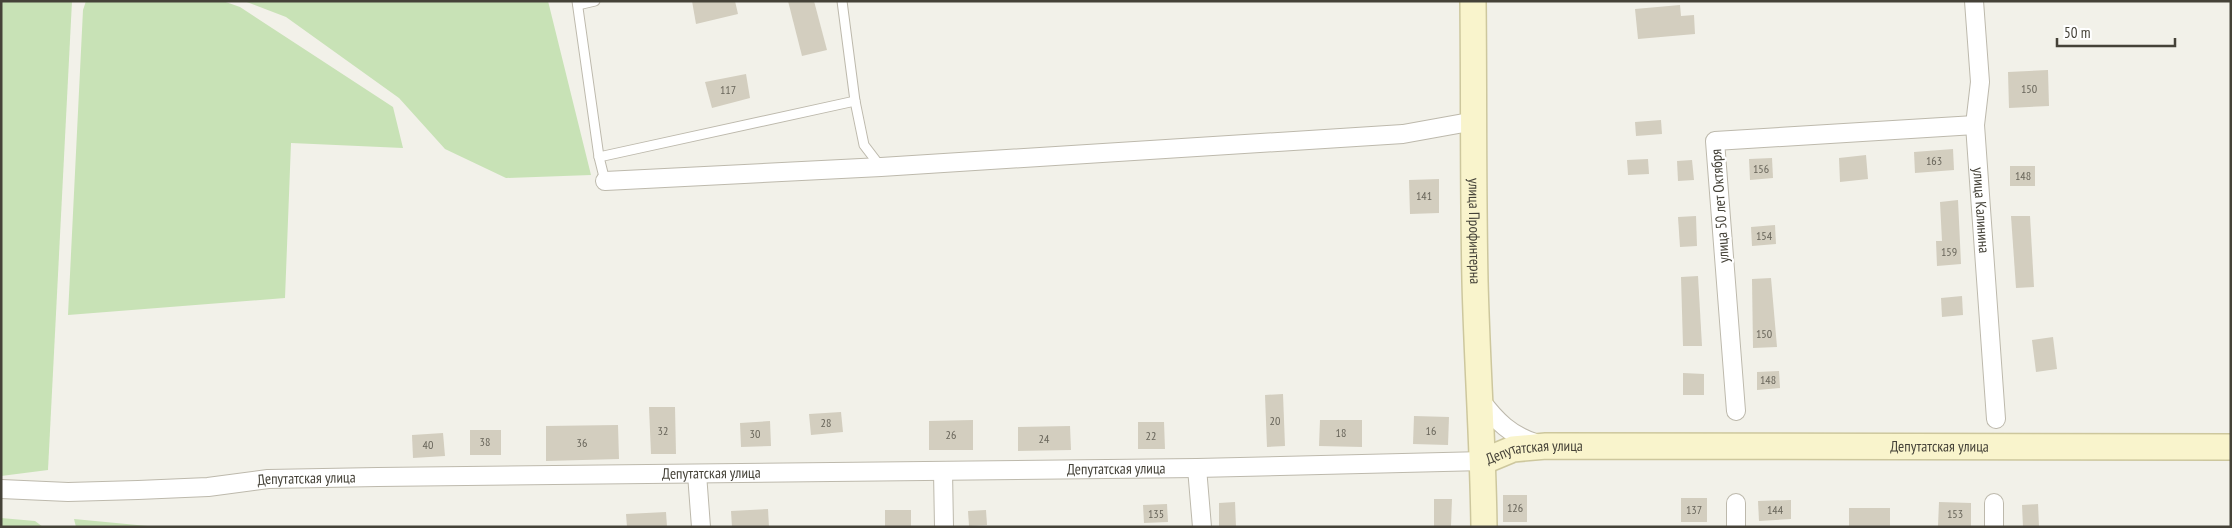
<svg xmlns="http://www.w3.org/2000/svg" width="2232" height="528" font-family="'PT Sans Narrow',sans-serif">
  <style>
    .green { fill: #c8e2b6 }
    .building { fill: #d3cebf }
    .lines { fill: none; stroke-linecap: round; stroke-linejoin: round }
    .lane-casing { stroke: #bdb9ac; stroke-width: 11 }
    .street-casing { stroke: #bdb9ac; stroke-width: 20 }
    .secondary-casing { stroke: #cdc79d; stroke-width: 28 }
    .lane { stroke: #fff; stroke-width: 9 }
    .street { stroke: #fff; stroke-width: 18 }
    .secondary { stroke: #f9f4cc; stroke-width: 25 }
    .labels { text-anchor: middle; stroke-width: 4.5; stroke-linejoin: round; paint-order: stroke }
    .number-label { font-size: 12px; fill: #68655a }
    .street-label { font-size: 15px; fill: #454238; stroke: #fff }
  </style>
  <rect width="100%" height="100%" fill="#f2f1e9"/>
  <g class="green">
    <path d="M 1,1 L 72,1 L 48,470 L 1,476 Z"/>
    <path d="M 86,1 L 223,1 L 240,7 L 393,107 L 403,148 L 291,143 L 285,298 L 68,315 L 83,10 Z"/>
    <path d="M 244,1 L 548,1 L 591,175 L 506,178 L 445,149 L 399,98 L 286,17 Z"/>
    <path d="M 1,518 L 35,521 L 43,527 L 1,527 Z"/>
    <path d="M 74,519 L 158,527 L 76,527 Z"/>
  </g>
  <g class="building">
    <path d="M 692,1 L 735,1 L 738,14 L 696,24 Z"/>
    <path d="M 788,1 L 814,1 L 827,50 L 802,56 Z"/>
    <path d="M 1680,5 L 1681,16 L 1694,15 L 1695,34 L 1638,39 L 1635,9 Z"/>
    <path d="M 2048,70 L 2049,106 L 2009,108 L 2008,72 Z"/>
    <path d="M 746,74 L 750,98 L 712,108 L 705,82 Z"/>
    <path d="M 1661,120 L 1662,134 L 1636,136 L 1635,122 Z"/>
    <path d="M 1953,149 L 1954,170 L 1915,173 L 1914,152 Z"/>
    <path d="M 1866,155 L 1868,179 L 1840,182 L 1839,158 Z"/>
    <path d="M 1772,158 L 1773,178 L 1750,180 L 1749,159 Z"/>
    <path d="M 1648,159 L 1649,174 L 1628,175 L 1627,160 Z"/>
    <path d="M 1692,160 L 1694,180 L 1678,181 L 1677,161 Z"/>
    <rect x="2010" y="166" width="25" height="20"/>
    <path d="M 1439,179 L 1439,213 L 1410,214 L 1409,180 Z"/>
    <path d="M 1958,200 L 1961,264 L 1937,266 L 1936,241 L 1942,241 L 1940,202 Z"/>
    <path d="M 1696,216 L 1697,246 L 1680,247 L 1678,217 Z"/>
    <path d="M 2011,216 L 2030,216 L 2034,287 L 2016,288 Z"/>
    <path d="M 1775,225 L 1776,244 L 1752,246 L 1751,227 Z"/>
    <path d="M 1698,276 L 1702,346 L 1683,346 L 1681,277 Z"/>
    <path d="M 1771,278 L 1777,347 L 1753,348 L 1752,279 Z"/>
    <path d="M 1962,296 L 1963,315 L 1942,317 L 1941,298 Z"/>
    <path d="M 2053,337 L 2057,369 L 2036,372 L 2032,340 Z"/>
    <path d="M 1779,371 L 1780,388 L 1757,390 L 1757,372 Z"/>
    <path d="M 1683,373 L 1704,374 L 1704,395 L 1683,395 Z"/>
    <path d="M 1283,394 L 1285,446 L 1267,447 L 1265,395 Z"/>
    <path d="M 649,407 L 675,407 L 676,454 L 651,454 Z"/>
    <path d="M 841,412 L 843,432 L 811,435 L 809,414 Z"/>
    <path d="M 1414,416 L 1449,417 L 1448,445 L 1413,444 Z"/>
    <path d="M 973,420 L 973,450 L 929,450 L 929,421 Z"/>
    <path d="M 1320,420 L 1362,420 L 1362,447 L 1319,446 Z"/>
    <path d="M 770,421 L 771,446 L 741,447 L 740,423 Z"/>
    <path d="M 1138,422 L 1164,422 L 1165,449 L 1138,449 Z"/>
    <path d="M 618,425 L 619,459 L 546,461 L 546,426 Z"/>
    <path d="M 1070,426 L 1071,450 L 1018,451 L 1018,427 Z"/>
    <rect x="470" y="430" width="31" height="25"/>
    <path d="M 443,433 L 445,456 L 413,458 L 412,435 Z"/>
    <rect x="1503" y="495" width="24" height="27"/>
    <rect x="1681" y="498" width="26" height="24"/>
    <path d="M 1434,499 L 1452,499 L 1451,526 L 1434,526 Z"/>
    <path d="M 1791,500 L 1791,519 L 1759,521 L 1758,501 Z"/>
    <path d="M 1235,502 L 1236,527 L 1219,527 L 1219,503 Z"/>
    <path d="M 1939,502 L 1971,503 L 1971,526 L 1938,526 Z"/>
    <path d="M 1167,504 L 1168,522 L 1144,523 L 1143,505 Z"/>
    <path d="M 2038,504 L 2039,527 L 2023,527 L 2022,505 Z"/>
    <rect x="1849" y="508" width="41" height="19"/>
    <path d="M 768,509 L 769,527 L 732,527 L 731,511 Z"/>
    <rect x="885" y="510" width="26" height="17"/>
    <path d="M 986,510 L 987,525 L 969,526 L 968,511 Z"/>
    <path d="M 666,512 L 667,527 L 627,527 L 626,514 Z"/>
  </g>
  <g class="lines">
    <defs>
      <g id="lane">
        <path d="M 577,1 L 599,157 L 605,181"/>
        <path d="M 842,1 L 855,101 L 864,145 L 880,166"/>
        <path d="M 578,5 L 595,1"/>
        <path d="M 599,157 L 855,101"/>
      </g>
      <g id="street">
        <path id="s1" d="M 1974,1 L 1980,82 L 1975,125 L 1996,419"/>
        <path d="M 605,181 L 881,167 L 1403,134 L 1475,121"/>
        <path d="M 1479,398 C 1496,421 1511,436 1538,444"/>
        <path d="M 1736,411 L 1715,141 L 1975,125"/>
        <path d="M 1197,468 L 1202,527"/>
        <path d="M 943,471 L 944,527"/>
        <path d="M 697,474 L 701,527"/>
        <path id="s2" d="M 1,489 L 68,492 L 138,490 L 208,487 L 268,479 L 378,477 L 1197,468 L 1484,461"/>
        <path d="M 1736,503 L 1736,527"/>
        <path d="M 1994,527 L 1994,503"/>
      </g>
      <g id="secondary">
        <path id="s3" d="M 1473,1 C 1474,95 1473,188 1475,281 C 1477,363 1483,445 1484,527"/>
        <path id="s4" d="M 1484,461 L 1513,449 L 1546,446 L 2231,447"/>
      </g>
    </defs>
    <use href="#lane" class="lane-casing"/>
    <use href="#street" class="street-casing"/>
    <use href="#secondary" class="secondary-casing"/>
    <use href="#lane" class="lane"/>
    <use href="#street" class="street"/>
    <use href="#secondary" class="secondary"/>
  </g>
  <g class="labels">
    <g class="number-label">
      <text x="2029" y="93">150</text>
      <text x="728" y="94">117</text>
      <text x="1934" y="165">163</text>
      <text x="1761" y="173">156</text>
      <text x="2023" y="180">148</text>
      <text x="1424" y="200">141</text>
      <text x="1764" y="240">154</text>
      <text x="1949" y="256">159</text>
      <text x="1764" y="338">150</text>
      <text x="1768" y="384">148</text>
      <text x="1275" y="425">20</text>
      <text x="826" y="427">28</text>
      <text x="663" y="435">32</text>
      <text x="1431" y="435">16</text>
      <text x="1341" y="437">18</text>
      <text x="755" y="438">30</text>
      <text x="951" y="439">26</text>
      <text x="1151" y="440">22</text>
      <text x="1044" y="443">24</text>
      <text x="485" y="446">38</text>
      <text x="582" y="447">36</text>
      <text x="428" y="449">40</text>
      <text x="1515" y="512">126</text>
      <text x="1694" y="514">137</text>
      <text x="1775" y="514">144</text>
      <text x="1156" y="518">135</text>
      <text x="1955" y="518">153</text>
    </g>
    <g class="street-label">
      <text transform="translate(1720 206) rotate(-94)" y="5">улица 50 лет Октября</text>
      <text dy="5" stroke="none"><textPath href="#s1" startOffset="210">улица Калинина</textPath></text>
      <text dy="5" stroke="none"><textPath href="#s3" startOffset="230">улица Профинтерна</textPath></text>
      <text dy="5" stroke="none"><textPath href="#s4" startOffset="458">Депутатская улица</textPath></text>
      <text dy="5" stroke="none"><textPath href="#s4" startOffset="52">Депутатская улица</textPath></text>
      <text dy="5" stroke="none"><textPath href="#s2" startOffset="1116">Депутатская улица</textPath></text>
      <text dy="5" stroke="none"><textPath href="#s2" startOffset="711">Депутатская улица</textPath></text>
      <text dy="5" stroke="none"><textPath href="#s2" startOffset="306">Депутатская улица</textPath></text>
    </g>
  </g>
  <rect width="2232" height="528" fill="none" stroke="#454238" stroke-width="5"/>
  <path d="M2057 38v8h118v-8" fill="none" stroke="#454238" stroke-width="2.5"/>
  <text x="2064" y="38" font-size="15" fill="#454238" stroke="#ffffff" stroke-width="4" paint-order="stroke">50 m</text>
</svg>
